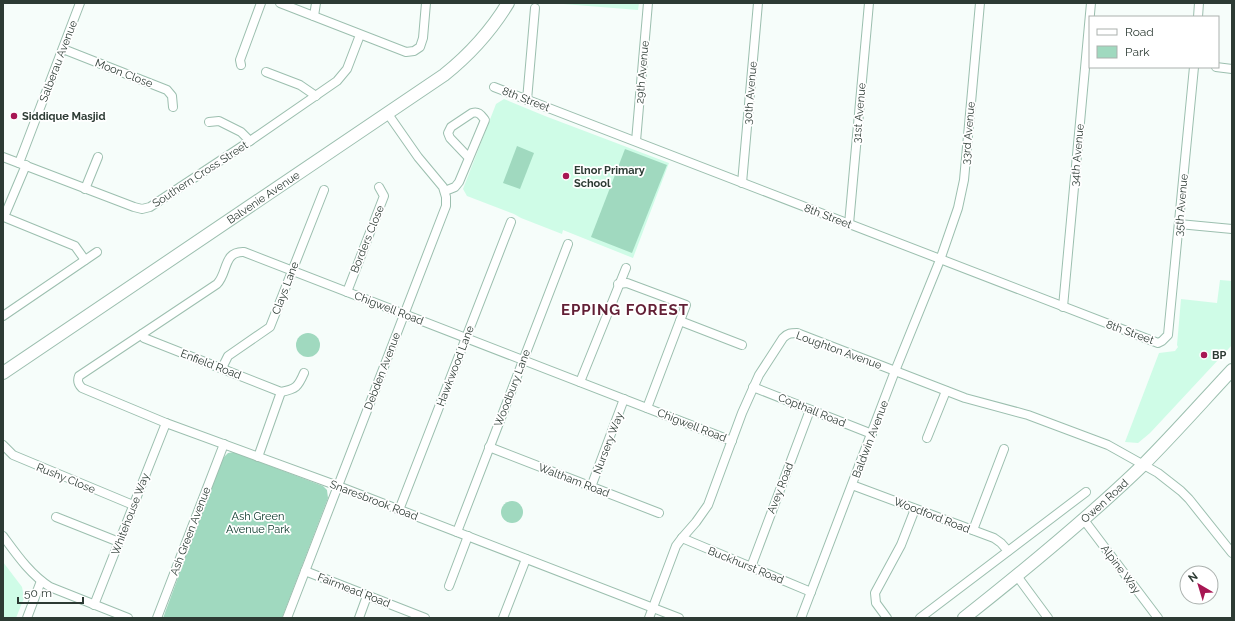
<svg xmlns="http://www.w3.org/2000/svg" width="1235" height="621" font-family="Raleway,sans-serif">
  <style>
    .built { fill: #cffce7 }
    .green { fill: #a0d9bf }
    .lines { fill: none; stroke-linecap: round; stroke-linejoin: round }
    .street-casing { stroke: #9cbfaf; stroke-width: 10 }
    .secondary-casing { stroke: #9cbfaf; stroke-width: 14 }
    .street { stroke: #fff; stroke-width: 8 }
    .secondary { stroke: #fff; stroke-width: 12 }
    .poi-dot { fill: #a71653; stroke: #fff; stroke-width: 1.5 }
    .labels { text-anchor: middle; stroke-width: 3.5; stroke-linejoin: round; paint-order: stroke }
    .street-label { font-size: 11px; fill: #2d3b34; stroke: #fff }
    .poi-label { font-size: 11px; font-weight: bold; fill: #2d3b34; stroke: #fff; text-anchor: start }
    .park-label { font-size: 11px; fill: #043324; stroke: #fff }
    .district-label { font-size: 15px; font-weight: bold; letter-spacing: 1px; fill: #621f35; stroke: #fff }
  </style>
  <rect width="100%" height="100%" fill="#f6fdfa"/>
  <g class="built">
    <path d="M 551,3 L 639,3 L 638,10 Z"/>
    <path d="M 504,99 L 545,116 L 669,163 L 633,258 L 563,230 L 562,234 L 521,218 L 514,214 L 467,196 L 463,189 L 496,104 Z"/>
    <path d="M 1220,280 L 1232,281 L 1232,345 L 1150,433 L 1138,443 L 1125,442 L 1159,353 L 1175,351 L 1178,347 L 1177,345 L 1181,299 L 1217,303 Z"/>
    <path d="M 3,562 L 22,587 L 24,598 L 16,618 L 3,618 Z"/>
  </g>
  <g class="green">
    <path d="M 517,146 L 534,153 L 520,189 L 503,183 Z"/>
    <path d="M 625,149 L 667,165 L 632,253 L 591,237 Z"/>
    <circle cx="308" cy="345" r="12"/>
    <path d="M 234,452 L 323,486 L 327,490 L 328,498 L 282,618 L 163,618 L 222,459 L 228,453 Z"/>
    <circle cx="512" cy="512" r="11"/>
  </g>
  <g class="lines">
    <defs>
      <g id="street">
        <path d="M 280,3 L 406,52 L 414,51 L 420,47 L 423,38 L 426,3"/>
        <path d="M 314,16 L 316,3"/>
        <path d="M 1198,17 L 1199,3"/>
        <path d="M 63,49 L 167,90 L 172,96 L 173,107"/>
        <path d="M 241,65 L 240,60 L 261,3"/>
        <path d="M 1216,67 L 1232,69"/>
        <path d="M 266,72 L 300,85 L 316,96"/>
        <path d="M 494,87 L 1158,343 L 1162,341 L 1168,335 L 1194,67"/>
        <path d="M 527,100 L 535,8"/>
        <path d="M 209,122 L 219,121 L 241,132 L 250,141"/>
        <path d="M 636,141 L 648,3"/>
        <path d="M 3,157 L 134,207 L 142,209 L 150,207 L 250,141 L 337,81 L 347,69 L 360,35"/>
        <path d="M 19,163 L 80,3"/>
        <path d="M 26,165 L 4,217 L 75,246 L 85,260"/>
        <path d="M 742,183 L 758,3"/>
        <path d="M 85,189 L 98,157"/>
        <path d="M 445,191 L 455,187 L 459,182 L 485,120 C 481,115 479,111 472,113 L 451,127 L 448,133 L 450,138 L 469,158"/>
        <path d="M 849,224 L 869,3"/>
        <path d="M 1179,224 L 1232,229"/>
        <path d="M 618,284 L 627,283 L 686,305 L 647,408"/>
        <path d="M 347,292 L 384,196 L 379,187"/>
        <path d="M 1063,307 L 1091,3"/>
        <path d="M 3,316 L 97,252"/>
        <path d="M 680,321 L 742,345"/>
        <path d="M 142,334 L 144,338 L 281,392 C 296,389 298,387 304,373"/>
        <path d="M 222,368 L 228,356 L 270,327 L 324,190"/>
        <path d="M 580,382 L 626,268"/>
        <path d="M 753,387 L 872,434"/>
        <path d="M 927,438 L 946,391"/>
        <path d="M 3,445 L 13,455 L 133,505"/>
        <path d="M 489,447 L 659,513"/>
        <path d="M 258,457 L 281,392"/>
        <path d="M 852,485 L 994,538 L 1001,543 L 1008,551"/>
        <path d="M 591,487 L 624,399"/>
        <path d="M 399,510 L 511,222"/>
        <path d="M 56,517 L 119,542"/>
        <path d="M 1084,520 L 1158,618"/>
        <path d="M 973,530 L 1004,449"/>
        <path d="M 457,532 L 568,244"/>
        <path d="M 3,536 C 17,555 30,574 50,587 L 128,618"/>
        <path d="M 682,538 L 811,592"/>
        <path d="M 751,567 L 810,410"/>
        <path d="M 305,571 L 425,618"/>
        <path d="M 1017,576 L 1048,618"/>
        <path d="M 449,586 L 468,536"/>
        <path d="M 94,605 L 166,423"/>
        <path d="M 27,618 L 41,581"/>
        <path d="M 157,618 L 224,444"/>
        <path d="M 287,618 L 446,206 L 446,197 L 443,187 L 418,157 L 388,114"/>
        <path d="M 359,618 L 367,596"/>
        <path d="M 503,618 L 526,559"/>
        <path d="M 649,618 L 676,546 L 682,538 L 696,522 L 708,505 L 742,413 L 759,375 L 783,338 C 788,333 791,333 797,333 L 965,398 L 1028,415 L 1108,445 L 1158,473 L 1181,491 L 1189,499 L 1232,553"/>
        <path d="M 679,618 L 338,486 L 166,423 L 82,388 C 78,384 77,381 79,376 L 217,284 C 228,273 223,251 244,252 L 732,441"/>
        <path d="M 801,618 L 895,371 L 940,260 L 958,208 L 964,180 L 980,3"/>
        <path d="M 887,618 L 876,603 L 875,593 L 901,545 L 915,509"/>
        <path d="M 920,618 L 1086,492"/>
      </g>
      <g id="secondary">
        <path id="s1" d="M 3,373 L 444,75 C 469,55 491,31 508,3"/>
        <path id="s2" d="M 964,618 C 1026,569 1086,520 1143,465 C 1174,434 1203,401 1232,370"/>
      </g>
    </defs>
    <use href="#street" class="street-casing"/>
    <use href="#secondary" class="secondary-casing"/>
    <use href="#street" class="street"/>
    <use href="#secondary" class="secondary"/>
  </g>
  <g class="poi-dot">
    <circle cx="14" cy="116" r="4"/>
    <circle cx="566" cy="176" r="4"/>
    <circle cx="1204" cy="355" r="4"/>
  </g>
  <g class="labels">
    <g class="street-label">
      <text transform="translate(58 61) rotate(-69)" y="4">Salberau Avenue</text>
      <text transform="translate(642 72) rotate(-85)" y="4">29th Avenue</text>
      <text transform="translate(124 73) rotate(21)" y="4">Moon Close</text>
      <text transform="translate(750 93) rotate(-85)" y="4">30th Avenue</text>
      <text transform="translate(526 99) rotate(21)" y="4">8th Street</text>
      <text transform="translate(859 113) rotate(-85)" y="4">31st Avenue</text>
      <text transform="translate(968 133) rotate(-85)" y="4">33rd Avenue</text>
      <text transform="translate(1077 155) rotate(-85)" y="4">34th Avenue</text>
      <text transform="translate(200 174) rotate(-33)" y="4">Southern Cross Street</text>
      <text dy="4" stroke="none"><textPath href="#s1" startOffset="314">Balvenie Avenue</textPath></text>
      <text transform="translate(1181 205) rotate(-85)" y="4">35th Avenue</text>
      <text transform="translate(828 216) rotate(21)" y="4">8th Street</text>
      <text transform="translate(367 239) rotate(-68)" y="4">Borders Close</text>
      <text transform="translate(285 288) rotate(-69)" y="4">Clays Lane</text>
      <text transform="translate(389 308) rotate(21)" y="4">Chigwell Road</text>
      <text transform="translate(1130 332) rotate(20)" y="4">8th Street</text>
      <text transform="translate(839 350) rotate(20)" y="4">Loughton Avenue</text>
      <text transform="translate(211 364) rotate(21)" y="4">Enfield Road</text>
      <text transform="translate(455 366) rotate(-69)" y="4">Hawkwood Lane</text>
      <text transform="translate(382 371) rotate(-69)" y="4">Debden Avenue</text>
      <text transform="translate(512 388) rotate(-69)" y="4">Woodbury Lane</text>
      <text transform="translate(812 410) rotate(22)" y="4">Copthall Road</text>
      <text transform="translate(692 425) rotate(21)" y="4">Chigwell Road</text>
      <text transform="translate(870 439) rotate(-69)" y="4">Baldwin Avenue</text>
      <text transform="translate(608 443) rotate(-69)" y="4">Nursery Way</text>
      <text transform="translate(66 478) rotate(22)" y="4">Rushy Close</text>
      <text transform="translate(574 480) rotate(21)" y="4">Waltham Road</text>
      <text transform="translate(780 488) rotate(-69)" y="4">Avey Road</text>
      <text transform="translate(374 500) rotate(21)" y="4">Snaresbrook Road</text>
      <text dy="4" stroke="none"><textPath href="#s2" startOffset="183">Owen Road</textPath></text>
      <text transform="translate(130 514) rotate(-69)" y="4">Whitehouse Way</text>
      <text transform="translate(932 515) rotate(21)" y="4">Woodford Road</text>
      <text transform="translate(190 531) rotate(-69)" y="4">Ash Green Avenue</text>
      <text transform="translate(746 565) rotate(22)" y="4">Buckhurst Road</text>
      <text transform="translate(1121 569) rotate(53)" y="4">Alpine Way</text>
      <text transform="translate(354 590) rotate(21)" y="4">Fairmead Road</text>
    </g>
    <g class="poi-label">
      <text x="22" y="120">Siddique Masjid</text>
      <text x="574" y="174">Elnor Primary<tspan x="574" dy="13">School</tspan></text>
      <text x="1212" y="359">BP</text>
    </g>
    <g class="park-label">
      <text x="258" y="520">Ash Green<tspan x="258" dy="13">Avenue Park</tspan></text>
    </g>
    <g class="district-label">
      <text x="625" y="315">EPPING FOREST</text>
    </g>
  </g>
  <rect width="1235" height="621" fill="none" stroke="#2d3b34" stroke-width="8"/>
  <rect x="1089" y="16" width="130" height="52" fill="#ffffff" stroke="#abb1ae"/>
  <rect x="1097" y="29" width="20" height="6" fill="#ffffff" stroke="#abb1ae"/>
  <text x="1125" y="36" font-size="12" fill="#2d3b34">Road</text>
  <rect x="1097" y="46" width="20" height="12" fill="#a0d9bf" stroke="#abb1ae"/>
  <text x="1125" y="56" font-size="12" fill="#2d3b34">Park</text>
  <g transform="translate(1199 585) rotate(322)"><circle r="19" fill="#ffffff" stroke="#abb1ae"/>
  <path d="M0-3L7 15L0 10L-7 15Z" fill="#a71653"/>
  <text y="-6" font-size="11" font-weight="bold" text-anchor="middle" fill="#2d3b34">N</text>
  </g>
  <path d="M18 597v6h65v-6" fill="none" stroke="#2d3b34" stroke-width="2"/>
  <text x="24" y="597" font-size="12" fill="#2d3b34" stroke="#ffffff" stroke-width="3" paint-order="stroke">50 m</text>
</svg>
